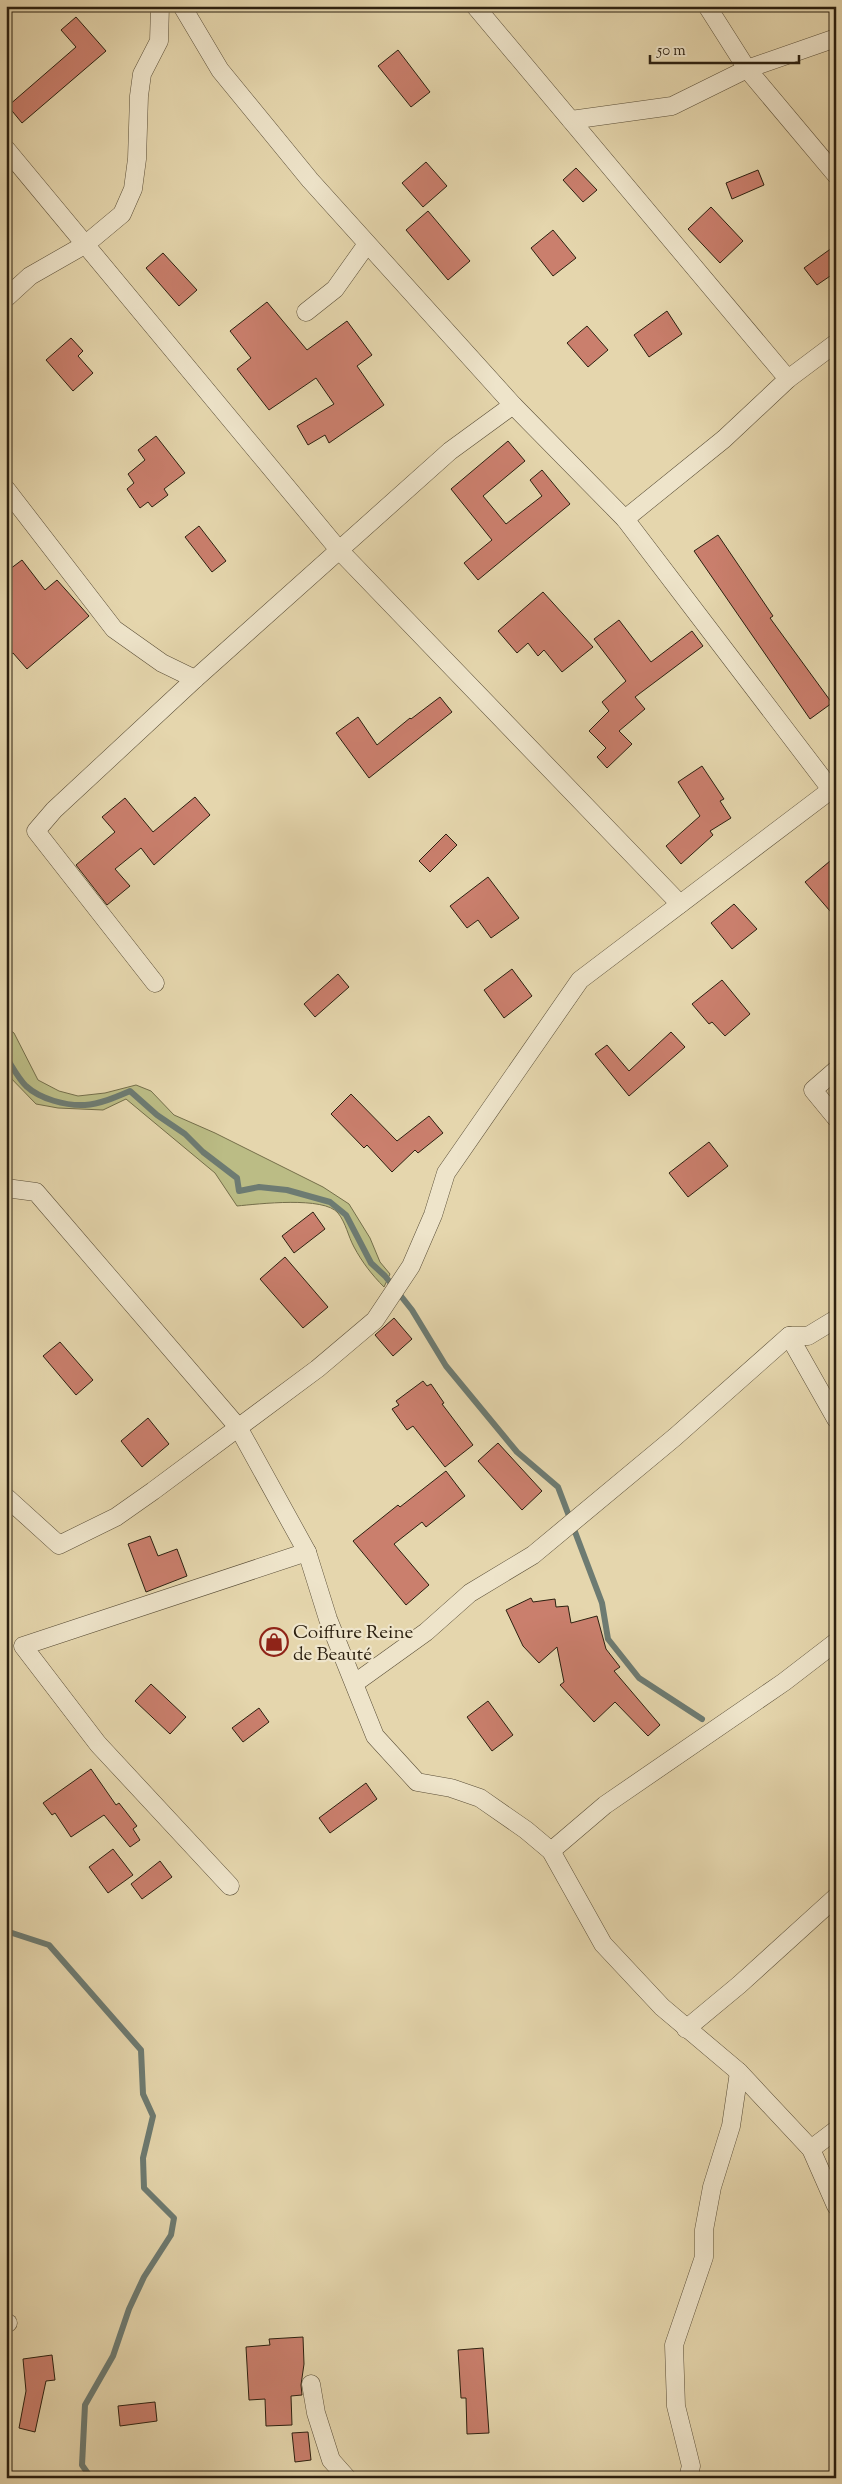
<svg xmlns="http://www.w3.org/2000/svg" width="842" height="2484" font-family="'Sorts Mill Goudy',serif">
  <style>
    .green { fill: #bbbc85; stroke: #746e4a }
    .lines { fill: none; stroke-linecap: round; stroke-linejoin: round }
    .stream { stroke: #6d7b72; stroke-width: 6 }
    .building { fill: #ca7f6d; stroke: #2c2010 }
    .street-casing { stroke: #5a4e37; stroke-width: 19 }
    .street { stroke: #eee4ca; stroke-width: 18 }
    .labels { text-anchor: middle; stroke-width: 4.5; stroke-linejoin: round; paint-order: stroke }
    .poi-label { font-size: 19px; fill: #2c2010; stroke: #eee4ca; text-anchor: start }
  </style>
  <rect width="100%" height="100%" fill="#e5d6ad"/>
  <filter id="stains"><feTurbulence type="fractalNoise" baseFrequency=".004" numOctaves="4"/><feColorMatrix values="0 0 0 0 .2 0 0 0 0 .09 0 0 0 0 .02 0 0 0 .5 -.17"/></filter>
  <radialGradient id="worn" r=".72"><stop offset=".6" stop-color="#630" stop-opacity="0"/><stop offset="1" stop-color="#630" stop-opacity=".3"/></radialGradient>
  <path class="green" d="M 6,1027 L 14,1033 L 38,1080 L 59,1091 L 78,1096 L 105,1093 L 136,1085 L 151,1091 L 174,1115 L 215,1133 L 323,1187 L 349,1204 L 370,1238 L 380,1262 L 390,1274 L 384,1287 C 372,1275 362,1262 354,1247 C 348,1236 346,1223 338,1213 C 324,1196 258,1204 237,1206 L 215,1173 L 126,1099 L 103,1110 L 58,1108 L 36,1104 L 6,1073 Z"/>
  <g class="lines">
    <g class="stream">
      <path d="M 6,1057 C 12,1066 18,1078 26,1086 C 40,1099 66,1106 85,1105 C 100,1104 116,1097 130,1091 L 157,1115 L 185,1134 L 203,1152 L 237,1178 L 239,1191 L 259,1187 L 287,1190 L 330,1202 L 346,1215 L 371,1263 L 385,1276 L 412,1310 L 446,1366 L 517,1452 L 558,1487 L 602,1603 L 608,1639 L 639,1678 L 702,1719"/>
      <path d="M 6,1931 L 49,1945 L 141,2050 L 143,2094 L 153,2116 L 143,2158 L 144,2188 L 174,2218 L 171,2235 L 144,2277 L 129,2309 L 113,2356 L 85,2405 L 82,2465 L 91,2478"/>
    </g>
  </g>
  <g class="building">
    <path d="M 76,17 L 106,51 L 22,123 L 8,106 L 76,47 L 61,30 Z"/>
    <path d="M 398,50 L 430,92 L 411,107 L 378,66 Z"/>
    <path d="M 426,162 L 447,186 L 423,207 L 402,183 Z"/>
    <path d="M 576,168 L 597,190 L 583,202 L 563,180 Z"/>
    <path d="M 758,170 L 764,185 L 732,199 L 726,183 Z"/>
    <path d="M 711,207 L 743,241 L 720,263 L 688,229 Z"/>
    <path d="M 428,211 L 470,261 L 448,280 L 406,230 Z"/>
    <path d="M 553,230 L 576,258 L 553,276 L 531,248 Z"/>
    <path d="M 836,245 L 836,272 L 817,285 L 804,268 Z"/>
    <path d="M 163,253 L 197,290 L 179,306 L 146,268 Z"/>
    <path d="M 267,302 L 307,350 L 347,321 L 372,355 L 357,366 L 384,405 L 329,443 L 325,435 L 308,445 L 297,426 L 334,404 L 316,378 L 269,410 L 237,369 L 251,358 L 230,331 Z"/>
    <path d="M 667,311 L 682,334 L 649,357 L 634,335 Z"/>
    <path d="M 587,326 L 608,350 L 588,367 L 567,343 Z"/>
    <path d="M 71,338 L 83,351 L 78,356 L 93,373 L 73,391 L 46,360 Z"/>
    <path d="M 156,436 L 185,473 L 164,489 L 168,495 L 152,507 L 148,502 L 140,508 L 127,489 L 134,483 L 128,474 L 145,460 L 138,450 Z"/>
    <path d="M 508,441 L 525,461 L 483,496 L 506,524 L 542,496 L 530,480 L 542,470 L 570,504 L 478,580 L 464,563 L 492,540 L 451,489 Z"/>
    <path d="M 199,526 L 226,561 L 212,572 L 185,537 Z"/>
    <path d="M 718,535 L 773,616 L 770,618 L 832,703 L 810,719 L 694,551 Z"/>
    <path d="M 22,560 L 45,590 L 57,580 L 89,616 L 27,669 L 13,653 L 6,658 L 6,572 Z"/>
    <path d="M 543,592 L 593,647 L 562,672 L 544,650 L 538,656 L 528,643 L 517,653 L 498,631 Z"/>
    <path d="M 619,620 L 651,662 L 692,631 L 703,646 L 635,697 L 645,709 L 619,731 L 632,744 L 607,768 L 597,757 L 606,748 L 589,731 L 609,711 L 602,702 L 626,681 L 594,639 Z"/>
    <path d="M 440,697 L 452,712 L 369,778 L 336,733 L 358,717 L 377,745 L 410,718 L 411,719 Z"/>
    <path d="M 702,766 L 724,799 L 720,801 L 731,818 L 710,831 L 713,835 L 681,864 L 666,846 L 700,816 L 678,782 Z"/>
    <path d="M 195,797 L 210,815 L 154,865 L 141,848 L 115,869 L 130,886 L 107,905 L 76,865 L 115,832 L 102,817 L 125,798 L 153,832 Z"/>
    <path d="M 446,834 L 457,845 L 430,872 L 419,861 Z"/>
    <path d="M 836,856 L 836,918 L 805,882 Z"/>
    <path d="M 488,877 L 519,918 L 491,938 L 478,920 L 467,928 L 450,906 Z"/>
    <path d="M 734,904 L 757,929 L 732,949 L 711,923 Z"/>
    <path d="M 512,969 L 532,996 L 504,1018 L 484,990 Z"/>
    <path d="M 338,974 L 349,987 L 315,1017 L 304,1004 Z"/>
    <path d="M 722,980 L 750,1014 L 725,1036 L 712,1022 L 709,1024 L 692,1004 Z"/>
    <path d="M 671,1032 L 685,1047 L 629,1096 L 595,1054 L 607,1045 L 629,1071 Z"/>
    <path d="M 351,1094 L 397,1141 L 429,1116 L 443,1133 L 418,1153 L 415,1150 L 392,1172 L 367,1145 L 364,1148 L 331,1114 Z"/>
    <path d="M 709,1142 L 728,1166 L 688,1197 L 669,1173 Z"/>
    <path d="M 313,1212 L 325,1229 L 294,1253 L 282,1236 Z"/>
    <path d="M 285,1257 L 328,1307 L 303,1328 L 260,1279 Z"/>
    <path d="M 394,1318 L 412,1339 L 393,1356 L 375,1335 Z"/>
    <path d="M 60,1342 L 93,1380 L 76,1395 L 43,1356 Z"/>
    <path d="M 423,1381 L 427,1386 L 431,1384 L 444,1403 L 442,1404 L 473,1445 L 445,1467 L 413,1426 L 407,1430 L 392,1409 L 399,1405 L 396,1401 Z"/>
    <path d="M 148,1418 L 169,1444 L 142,1467 L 121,1441 Z"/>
    <path d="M 498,1443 L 542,1491 L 522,1510 L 478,1461 Z"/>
    <path d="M 446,1471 L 465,1496 L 426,1527 L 422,1522 L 394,1544 L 429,1585 L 406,1605 L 353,1541 L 398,1505 L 400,1507 Z"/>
    <path d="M 150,1536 L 158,1556 L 177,1549 L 187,1576 L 146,1592 L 128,1544 Z"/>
    <path d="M 531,1598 L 533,1602 L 555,1599 L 556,1607 L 568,1606 L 571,1623 L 597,1616 L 606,1649 L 620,1667 L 614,1671 L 660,1725 L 648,1736 L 615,1702 L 594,1722 L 560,1685 L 564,1682 L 557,1647 L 539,1663 L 523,1646 L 506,1610 Z"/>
    <path d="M 151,1684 L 186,1717 L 170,1734 L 135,1701 Z"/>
    <path d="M 488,1701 L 513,1735 L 492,1751 L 467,1717 Z"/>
    <path d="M 259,1708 L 269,1722 L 243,1742 L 232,1728 Z"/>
    <path d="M 91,1769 L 116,1805 L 119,1803 L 137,1826 L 133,1829 L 140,1840 L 130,1847 L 104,1815 L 71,1837 L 55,1813 L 52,1815 L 43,1803 Z"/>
    <path d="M 366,1783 L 377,1799 L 330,1833 L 319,1818 Z"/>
    <path d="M 113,1849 L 133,1875 L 108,1893 L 89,1867 Z"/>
    <path d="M 160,1861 L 172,1877 L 142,1899 L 131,1884 Z"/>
    <path d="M 303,2337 L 304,2364 L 301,2385 L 302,2395 L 291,2396 L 292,2425 L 266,2426 L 265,2399 L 249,2400 L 246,2347 L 270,2345 L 269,2339 Z"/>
    <path d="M 483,2348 L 489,2433 L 467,2434 L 466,2398 L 461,2398 L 458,2350 Z"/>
    <path d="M 52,2355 L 55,2380 L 46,2381 L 35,2432 L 19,2428 L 26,2391 L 23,2359 Z"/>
    <path d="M 155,2402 L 157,2421 L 120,2426 L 118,2406 Z"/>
    <path d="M 308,2432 L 311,2460 L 295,2462 L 292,2433 Z"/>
  </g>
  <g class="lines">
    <defs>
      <g id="street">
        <path d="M 182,6 L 220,70 L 310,180 L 513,405 L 625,519 L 836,796"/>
        <path d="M 475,6 L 788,379 L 724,439 L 625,519"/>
        <path d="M 707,6 L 747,69 L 836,175"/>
        <path d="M 571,120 L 672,106 L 747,69 L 836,38"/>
        <path d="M 6,149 L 339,550 L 680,904"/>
        <path d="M 6,298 L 30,276 L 86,244 L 122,214 L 133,189 L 137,159 L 139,96 L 142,74 L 159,41 L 160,6"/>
        <path d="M 306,312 L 335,289 L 367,244"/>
        <path d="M 788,379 L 836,343"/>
        <path d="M 6,489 L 114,629 L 162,663 L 195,679"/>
        <path d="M 155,983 L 36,831 L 54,810 L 195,679 L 450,451 L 513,405"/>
        <path d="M 836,1070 L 813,1090 L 836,1118"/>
        <path d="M 6,1188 L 36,1192 L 238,1427 L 307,1552 L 328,1619 L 375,1736 L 417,1782 L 451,1788 L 480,1798 L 526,1830 L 551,1851 L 603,1944 L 662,2007 L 739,2072 L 811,2149 L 836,2206"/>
        <path d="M 789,1336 L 836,1419"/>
        <path d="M 6,1497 L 59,1545 L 116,1517 L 153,1491 L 317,1369 L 375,1320 L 411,1266 L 433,1215 L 446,1173 L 580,980 L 836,786"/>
        <path d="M 355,1683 L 426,1632 L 470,1593 L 533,1555 L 675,1437 L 789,1336 L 808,1336 L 836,1319"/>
        <path d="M 551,1851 L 605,1805 L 784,1682 L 836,1642"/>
        <path d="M 230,1886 L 98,1744 L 23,1646 L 307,1552"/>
        <path d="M 686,2029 L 739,1985 L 836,1897"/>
        <path d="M 811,2149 L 836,2130"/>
        <path d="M 6,2323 L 8,2323"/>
        <path d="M 311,2384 L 316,2413 L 331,2460 L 347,2478"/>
        <path d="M 688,2478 L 691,2466 L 676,2406 L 674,2345 L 704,2257 L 704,2230 L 712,2187 L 731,2126 L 739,2072"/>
      </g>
    </defs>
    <use href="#street" class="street-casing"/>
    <use href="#street" class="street"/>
  </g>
  <defs>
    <symbol id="shop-ring" viewBox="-11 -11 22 22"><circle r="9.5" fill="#eee4ca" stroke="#8f2418" stroke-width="1.5"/><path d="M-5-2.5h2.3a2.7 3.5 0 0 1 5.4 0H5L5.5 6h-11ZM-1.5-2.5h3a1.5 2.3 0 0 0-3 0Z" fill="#8f2418"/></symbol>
  </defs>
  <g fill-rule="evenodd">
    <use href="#shop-ring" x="258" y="1626" width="32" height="32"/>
  </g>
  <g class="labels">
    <g class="poi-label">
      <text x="293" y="1638">Coiffure Reine<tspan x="293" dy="22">de Beauté</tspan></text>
    </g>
  </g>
  <rect width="842" height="2484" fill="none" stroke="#e5d6ad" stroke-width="25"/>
  <rect x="8" y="8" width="827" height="2469" fill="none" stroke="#2c2010" stroke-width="2.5"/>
  <rect x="12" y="12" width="817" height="2459" fill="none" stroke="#2c2010"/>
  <path d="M650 55v8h149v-8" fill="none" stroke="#2c2010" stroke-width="2.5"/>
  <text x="657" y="55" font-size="15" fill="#2c2010" stroke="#eee4ca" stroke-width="4" paint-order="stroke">50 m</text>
  <rect width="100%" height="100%" filter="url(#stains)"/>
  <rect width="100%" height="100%" fill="url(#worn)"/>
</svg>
